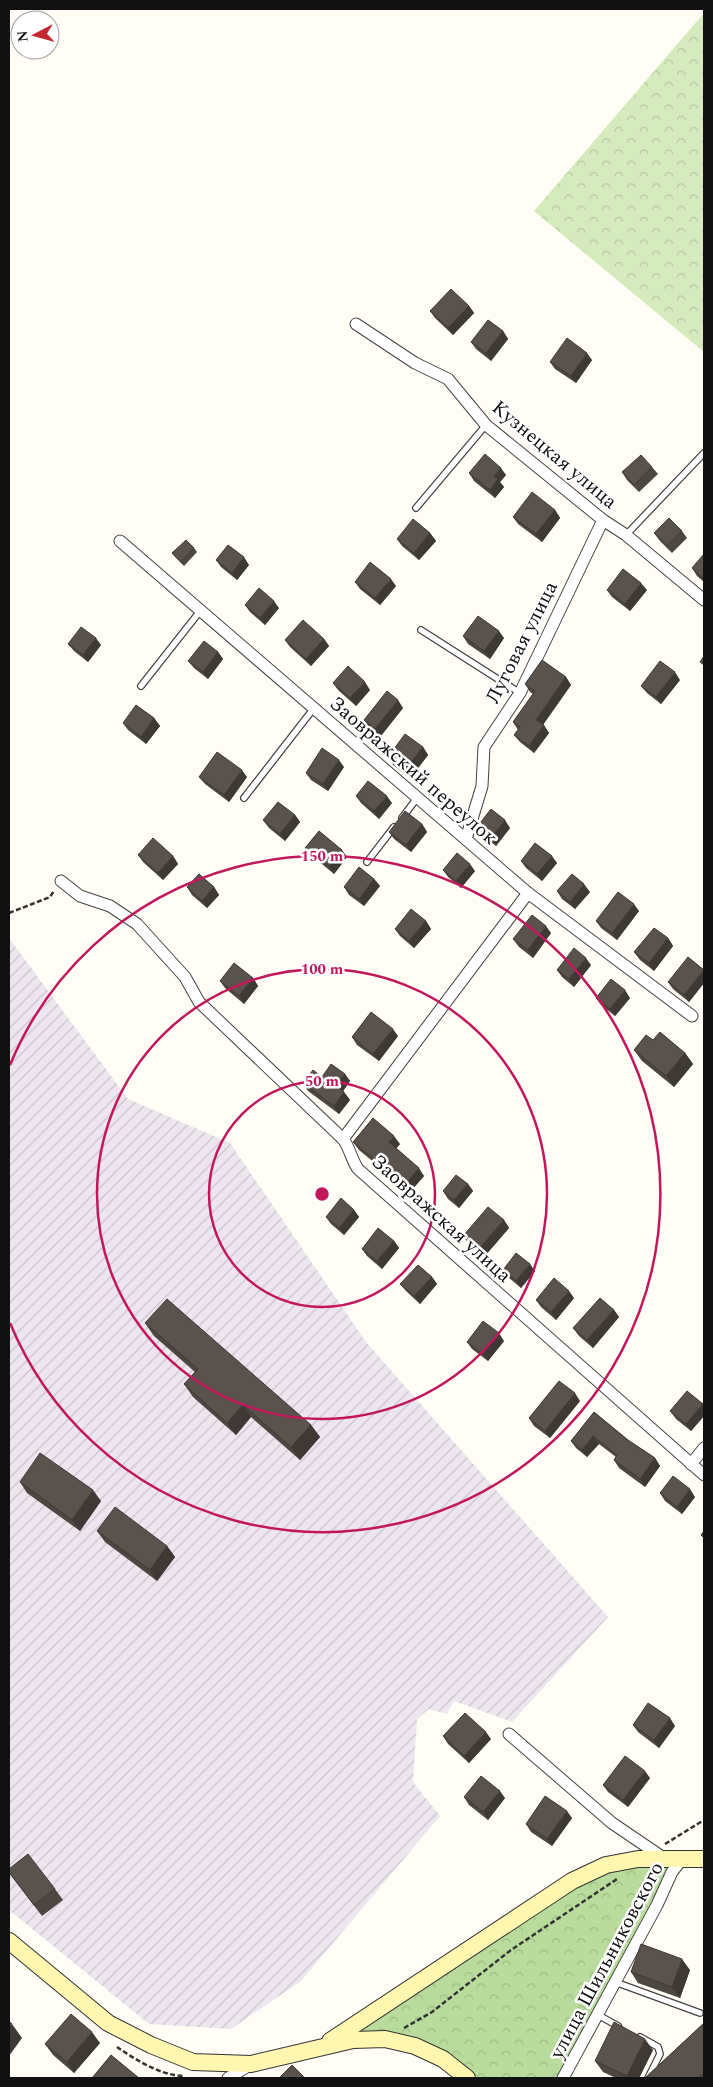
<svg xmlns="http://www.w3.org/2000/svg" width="713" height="2087" font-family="Spectral,serif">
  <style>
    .industrial { fill: url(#industrial-furrows) }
    .forest { fill: url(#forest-crowns) }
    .park { fill: url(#park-crowns) }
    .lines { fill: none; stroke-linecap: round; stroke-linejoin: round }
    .lane-casing { stroke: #444; stroke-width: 8 }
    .street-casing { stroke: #444; stroke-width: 13 }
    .secondary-casing { stroke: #333; stroke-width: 18 }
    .path { stroke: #333; stroke-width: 2.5; stroke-dasharray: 5 2.5; stroke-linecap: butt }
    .lane { stroke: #fff; stroke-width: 5.5 }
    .street { stroke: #fff; stroke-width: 11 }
    .secondary { stroke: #fff6b0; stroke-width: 16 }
    .wall { fill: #4d4742 }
    .shaded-wall { fill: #3f3936 }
    .building { fill: #5a524d; stroke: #3f3936 }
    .ring { fill: none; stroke: #c2185b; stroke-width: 2.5 }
    .labels { text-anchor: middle; stroke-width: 5; stroke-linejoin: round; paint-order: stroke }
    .street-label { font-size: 20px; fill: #111; stroke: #fff }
    .centre { fill: #c2185b; stroke: #fff; stroke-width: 2.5 }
    .ring-label { font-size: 15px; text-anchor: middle; font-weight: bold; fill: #c2185b; stroke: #fff; stroke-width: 5; stroke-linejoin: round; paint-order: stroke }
  </style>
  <defs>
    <pattern id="industrial-furrows" width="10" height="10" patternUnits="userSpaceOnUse" patternTransform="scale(1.25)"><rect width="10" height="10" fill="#eee6ef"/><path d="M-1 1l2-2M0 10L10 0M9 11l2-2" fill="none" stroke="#cbc4cc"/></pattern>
    <pattern id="forest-crowns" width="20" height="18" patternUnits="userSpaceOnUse" patternTransform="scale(1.25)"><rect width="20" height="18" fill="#b9dc9c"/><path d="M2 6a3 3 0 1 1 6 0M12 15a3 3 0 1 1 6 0" fill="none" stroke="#9ebc85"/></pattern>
    <pattern id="park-crowns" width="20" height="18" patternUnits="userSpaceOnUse" patternTransform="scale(1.25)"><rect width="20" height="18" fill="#d5ebbd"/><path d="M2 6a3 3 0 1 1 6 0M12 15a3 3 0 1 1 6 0" fill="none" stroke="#b6c8a1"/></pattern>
  </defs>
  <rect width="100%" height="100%" fill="#fffdf5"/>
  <path class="industrial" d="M 9,938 L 128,1099 L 230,1143 L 366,1342 L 608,1617 L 512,1722 L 454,1701 L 447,1714 L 429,1709 L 417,1719 L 413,1782 L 440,1816 L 301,1981 L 231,2029 L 149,2024 L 9,1910 Z"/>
  <path class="forest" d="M 682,1859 L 563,2078 L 467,2078 L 415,2046 L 320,2048 L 606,1865 Z"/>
  <path class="park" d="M 704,13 L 704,352 L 534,211 Z"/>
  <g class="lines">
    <defs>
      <g id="lane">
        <path d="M 416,508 L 486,425"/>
        <path d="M 626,535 L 704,453"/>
        <path d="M 421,630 L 520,693"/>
        <path d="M 141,686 L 201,610"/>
        <path d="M 244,798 L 314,708"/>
        <path d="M 402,818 L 417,798"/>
        <path d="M 367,862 L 394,827"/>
        <path d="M 615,1982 L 700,2013"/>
        <path d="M 598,2015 L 618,2026"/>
        <path d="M 640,2037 L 658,2047 L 660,2054 L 648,2078"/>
      </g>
      <g id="street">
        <path d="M 356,324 L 415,363 L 448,379 L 486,425 L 603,520 L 626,535 L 704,600"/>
        <path d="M 120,541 L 528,893 L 692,1016"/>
        <path d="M 466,839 L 482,786 L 484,747 L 520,693 L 603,520"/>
        <path d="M 61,881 L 80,896 L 110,906 L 137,924 L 185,977 L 199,1002 L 343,1139 C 350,1148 351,1159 358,1169 L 704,1475"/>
        <path d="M 343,1139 L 528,893"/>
        <path d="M 691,1464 L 704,1448"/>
        <path d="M 509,1734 L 612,1823 L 665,1859"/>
        <path d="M 228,2078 L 250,2065"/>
        <path d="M 563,2078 L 657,1905 L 672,1872 L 682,1859"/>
      </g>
      <g id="secondary">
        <path d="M 9,1941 L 108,2023 L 151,2045 L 193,2062 L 251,2064 L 353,2040 L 385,2039 L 415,2046 L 443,2059 L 467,2078"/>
        <path d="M 330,2041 L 572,1881 L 606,1865 L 638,1859 L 704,1859"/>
      </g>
    </defs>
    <use href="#lane" class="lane-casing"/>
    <use href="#street" class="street-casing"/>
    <use href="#secondary" class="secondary-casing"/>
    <g class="path">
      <path d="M 9,913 L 50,897 L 54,891"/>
      <path d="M 665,1844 L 704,1820"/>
      <path d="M 404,2028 L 432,2012 L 511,1950 L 617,1879"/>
      <path d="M 117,2047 C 136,2060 161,2076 185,2076"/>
    </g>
    <use href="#lane" class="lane"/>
    <use href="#street" class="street"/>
    <use href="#secondary" class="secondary"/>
  </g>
  <g class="wall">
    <path d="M 469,306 L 474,313 L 453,335 L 435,318 L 430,311 Z"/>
    <path d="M 503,331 L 508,339 L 491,361 L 476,349 L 471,342 Z"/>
    <path d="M 592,360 L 576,383 L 555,369 L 550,362 Z"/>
    <path d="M 652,467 L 658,474 L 639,492 L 627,480 L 622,472 Z"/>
    <path d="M 469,473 L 506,475 L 500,482 L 504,487 L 495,498 L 474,481 Z"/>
    <path d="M 555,510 L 560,518 L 542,542 L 518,524 L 513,517 Z"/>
    <path d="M 682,531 L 687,538 L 672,553 L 660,541 L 654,533 Z"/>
    <path d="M 430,533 L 436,541 L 419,560 L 402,546 L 397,539 Z"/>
    <path d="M 194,548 L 197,552 L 184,566 L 175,557 L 172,553 Z"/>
    <path d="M 704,554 L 704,582 L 697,576 L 692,568 Z"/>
    <path d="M 216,560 L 249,565 L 237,580 L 221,567 Z"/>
    <path d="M 355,582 L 396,586 L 380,605 L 360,589 Z"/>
    <path d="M 607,590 L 647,590 L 630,611 L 612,597 Z"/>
    <path d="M 245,605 L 279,608 L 265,625 L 250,612 Z"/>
    <path d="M 463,636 L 504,638 L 490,659 L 468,644 Z"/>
    <path d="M 324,639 L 329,646 L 311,666 L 290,647 L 285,640 Z"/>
    <path d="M 68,644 L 101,645 L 88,662 L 74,651 Z"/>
    <path d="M 218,652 L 223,659 L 208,679 L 194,668 L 188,661 Z"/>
    <path d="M 566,677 L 571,685 L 543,725 L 549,733 L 534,753 L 520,742 L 514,735 L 518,730 L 513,722 L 533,694 L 530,692 L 525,684 Z"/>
    <path d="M 680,680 L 661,704 L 647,693 L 641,686 Z"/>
    <path d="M 333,683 L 370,690 L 356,706 L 338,690 Z"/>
    <path d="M 403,708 L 380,737 L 369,728 L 364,720 Z"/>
    <path d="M 154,718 L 160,726 L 146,744 L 128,730 L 123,723 Z"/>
    <path d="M 423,747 L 428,755 L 415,772 L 410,769 L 405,774 L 393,765 L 388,757 Z"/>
    <path d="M 344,767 L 328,791 L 311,780 L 306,773 Z"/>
    <path d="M 199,777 L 247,777 L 229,802 L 205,784 Z"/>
    <path d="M 356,796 L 392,803 L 379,819 L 361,803 Z"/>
    <path d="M 295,815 L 300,822 L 285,841 L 269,828 L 263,820 Z"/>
    <path d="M 422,824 L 427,832 L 411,852 L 394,839 L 389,832 Z"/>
    <path d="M 477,827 L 510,828 L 496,846 L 482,835 Z"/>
    <path d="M 305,848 L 347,857 L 334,874 L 311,855 Z"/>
    <path d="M 138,855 L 173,856 L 178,864 L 163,880 L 143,862 Z"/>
    <path d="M 521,861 L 557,863 L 542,881 L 526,868 Z"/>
    <path d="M 443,870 L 475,871 L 461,888 L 448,877 Z"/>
    <path d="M 374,879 L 380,886 L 364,906 L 349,895 L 344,887 Z"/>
    <path d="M 187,887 L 214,887 L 219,895 L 207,908 L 192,895 Z"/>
    <path d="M 557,891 L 590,892 L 575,909 L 562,899 Z"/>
    <path d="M 639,911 L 617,940 L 601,928 L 596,921 Z"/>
    <path d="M 426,921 L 431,929 L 414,948 L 400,936 L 395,929 Z"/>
    <path d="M 551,933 L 533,958 L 519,947 L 513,939 Z"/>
    <path d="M 668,938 L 673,946 L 654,971 L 640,960 L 634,952 Z"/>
    <path d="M 591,965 L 574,987 L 562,977 L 557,970 Z"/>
    <path d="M 704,970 L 704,983 L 689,1002 L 673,989 L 668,982 Z"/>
    <path d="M 253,978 L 258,986 L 244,1004 L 225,988 L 220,981 Z"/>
    <path d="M 596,998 L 630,998 L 615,1016 L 601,1005 Z"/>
    <path d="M 398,1036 L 379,1061 L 357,1045 L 352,1037 Z"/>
    <path d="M 653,1040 L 685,1053 L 693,1064 L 674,1087 L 642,1061 L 634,1050 Z"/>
    <path d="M 345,1074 L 350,1081 L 343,1091 L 350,1100 L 339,1114 L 308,1091 L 303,1083 L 322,1077 Z"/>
    <path d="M 353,1142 L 400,1144 L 396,1148 L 424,1176 L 410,1192 L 359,1150 Z"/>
    <path d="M 468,1184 L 473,1191 L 459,1208 L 448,1199 L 443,1191 Z"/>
    <path d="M 354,1210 L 359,1217 L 344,1235 L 331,1224 L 326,1217 Z"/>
    <path d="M 504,1220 L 509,1228 L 484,1257 L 469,1244 L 463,1236 Z"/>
    <path d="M 394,1241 L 399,1248 L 382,1269 L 367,1256 L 362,1249 Z"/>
    <path d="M 503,1270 L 535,1271 L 521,1288 L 508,1277 Z"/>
    <path d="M 432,1277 L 437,1284 L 420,1304 L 406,1291 L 400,1284 Z"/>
    <path d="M 574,1298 L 556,1320 L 541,1307 L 536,1300 Z"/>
    <path d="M 614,1310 L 619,1317 L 593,1348 L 579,1336 L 573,1328 Z"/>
    <path d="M 145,1323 L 311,1425 L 320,1437 L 300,1460 L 251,1417 L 236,1435 L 193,1397 L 184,1384 L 195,1372 L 154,1336 Z"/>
    <path d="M 504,1341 L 488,1361 L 472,1349 L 467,1342 Z"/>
    <path d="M 580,1401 L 550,1438 L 534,1426 L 529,1418 Z"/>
    <path d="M 704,1406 L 704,1416 L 691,1431 L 676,1419 L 670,1411 Z"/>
    <path d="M 594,1412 L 628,1440 L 655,1458 L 660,1466 L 645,1487 L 619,1468 L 614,1460 L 616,1457 L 599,1444 L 587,1457 L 576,1448 L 571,1441 Z"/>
    <path d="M 20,1482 L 101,1501 L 80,1531 L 27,1493 Z"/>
    <path d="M 660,1493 L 695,1497 L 682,1514 L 665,1501 Z"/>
    <path d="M 97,1531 L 167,1546 L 175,1557 L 157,1581 L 105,1542 Z"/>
    <path d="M 633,1725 L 675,1726 L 659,1748 L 638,1732 Z"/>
    <path d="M 443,1736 L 491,1739 L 469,1763 L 448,1744 Z"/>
    <path d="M 650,1778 L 628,1807 L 608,1792 L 603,1785 Z"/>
    <path d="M 464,1797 L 505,1798 L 488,1820 L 469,1805 Z"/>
    <path d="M 572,1818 L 552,1846 L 531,1832 L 526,1824 Z"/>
    <path d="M 9,1873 L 55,1889 L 63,1900 L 42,1916 Z"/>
    <path d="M 690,1970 L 680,1998 L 638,1983 L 631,1972 Z"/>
    <path d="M 704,2023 L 704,2078 L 645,2078 Z"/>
    <path d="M 100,2043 L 74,2073 L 53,2055 L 45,2044 Z"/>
    <path d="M 653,2050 L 639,2078 L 616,2078 L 603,2072 L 595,2061 Z"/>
  </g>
  <g class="shaded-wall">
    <path d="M 469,306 L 474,313 L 453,335 L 448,328 Z"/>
    <path d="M 503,331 L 508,339 L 491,361 L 486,353 Z"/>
    <path d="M 587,353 L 592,360 L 576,383 L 571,376 Z"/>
    <path d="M 501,468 L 506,475 L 500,482 L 504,487 L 495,498 L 490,490 L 494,476 Z"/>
    <path d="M 555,510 L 560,518 L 542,542 L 536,534 Z"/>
    <path d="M 430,533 L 436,541 L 419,560 L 414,553 Z"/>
    <path d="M 244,557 L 249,565 L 237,580 L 232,573 Z"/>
    <path d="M 391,579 L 396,586 L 380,605 L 375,598 Z"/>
    <path d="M 641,583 L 647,590 L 630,611 L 625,604 Z"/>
    <path d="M 274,601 L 279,608 L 265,625 L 260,618 Z"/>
    <path d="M 499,631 L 504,638 L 490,659 L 484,651 Z"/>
    <path d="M 96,638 L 101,645 L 88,662 L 83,655 Z"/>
    <path d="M 324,639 L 329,646 L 311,666 L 306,659 Z"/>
    <path d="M 218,652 L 223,659 L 208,679 L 203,672 Z"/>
    <path d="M 675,672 L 680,680 L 661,704 L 656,697 Z"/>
    <path d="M 566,677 L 571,685 L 541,727 L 536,720 Z"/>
    <path d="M 365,682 L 370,690 L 356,706 L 350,698 Z"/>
    <path d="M 398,700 L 403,708 L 380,737 L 375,729 Z"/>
    <path d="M 154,718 L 160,726 L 146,744 L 141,737 Z"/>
    <path d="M 544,725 L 549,733 L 534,753 L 529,746 Z"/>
    <path d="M 423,747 L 428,755 L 415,772 L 409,765 Z"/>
    <path d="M 339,760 L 344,767 L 328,791 L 323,784 Z"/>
    <path d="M 404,761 L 410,769 L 405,774 L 400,767 Z"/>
    <path d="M 242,770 L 247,777 L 229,802 L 224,795 Z"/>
    <path d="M 387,796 L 392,803 L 379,819 L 374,811 Z"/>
    <path d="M 295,815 L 300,822 L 285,841 L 280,834 Z"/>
    <path d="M 505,820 L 510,828 L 496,846 L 491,838 Z"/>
    <path d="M 422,824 L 427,832 L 411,852 L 406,845 Z"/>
    <path d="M 342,850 L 347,857 L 334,874 L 329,866 Z"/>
    <path d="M 173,856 L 178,864 L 163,880 L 158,873 Z"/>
    <path d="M 552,856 L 557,863 L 542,881 L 537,874 Z"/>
    <path d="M 470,864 L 475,871 L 461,888 L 456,881 Z"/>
    <path d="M 374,879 L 380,886 L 364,906 L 359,899 Z"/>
    <path d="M 584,884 L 590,892 L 575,909 L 570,902 Z"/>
    <path d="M 214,887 L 219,895 L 207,908 L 202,901 Z"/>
    <path d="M 634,904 L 639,911 L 617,940 L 612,933 Z"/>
    <path d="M 426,921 L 431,929 L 414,948 L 409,941 Z"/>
    <path d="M 546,926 L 551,933 L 533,958 L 528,950 Z"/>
    <path d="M 668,938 L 673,946 L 654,971 L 649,963 Z"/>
    <path d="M 586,958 L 591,965 L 574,987 L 569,979 Z"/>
    <path d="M 704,970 L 704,983 L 689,1002 L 684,995 Z"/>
    <path d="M 253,978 L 258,986 L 244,1004 L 239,996 Z"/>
    <path d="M 625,990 L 630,998 L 615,1016 L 610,1009 Z"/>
    <path d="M 393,1029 L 398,1036 L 379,1061 L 373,1054 Z"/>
    <path d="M 685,1053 L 693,1064 L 674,1087 L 666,1076 Z"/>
    <path d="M 345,1074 L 350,1081 L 341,1094 L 336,1086 Z"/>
    <path d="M 344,1092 L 350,1100 L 339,1114 L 334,1106 Z"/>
    <path d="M 394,1136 L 400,1144 L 395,1150 L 389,1142 Z"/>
    <path d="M 419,1168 L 424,1176 L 410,1192 L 405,1185 Z"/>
    <path d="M 468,1184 L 473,1191 L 459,1208 L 454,1200 Z"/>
    <path d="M 354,1210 L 359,1217 L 344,1235 L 339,1228 Z"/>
    <path d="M 504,1220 L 509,1228 L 484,1257 L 479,1249 Z"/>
    <path d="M 394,1241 L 399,1248 L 382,1269 L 377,1261 Z"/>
    <path d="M 530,1264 L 535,1271 L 521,1288 L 516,1281 Z"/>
    <path d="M 432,1277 L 437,1284 L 420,1304 L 414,1296 Z"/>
    <path d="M 569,1291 L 574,1298 L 556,1320 L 551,1312 Z"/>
    <path d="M 614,1310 L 619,1317 L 593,1348 L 587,1340 Z"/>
    <path d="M 499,1333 L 504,1341 L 488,1361 L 483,1354 Z"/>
    <path d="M 575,1393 L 580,1401 L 550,1438 L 545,1431 Z"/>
    <path d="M 703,1404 L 704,1406 L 704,1416 L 691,1431 L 686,1424 Z"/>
    <path d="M 243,1405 L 251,1417 L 236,1435 L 227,1423 Z"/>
    <path d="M 311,1425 L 320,1437 L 300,1460 L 291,1447 Z"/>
    <path d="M 593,1436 L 599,1444 L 587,1457 L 582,1450 Z"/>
    <path d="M 655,1458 L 660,1466 L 645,1487 L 640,1479 Z"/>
    <path d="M 690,1489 L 695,1497 L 682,1514 L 677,1507 Z"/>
    <path d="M 93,1490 L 101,1501 L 80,1531 L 72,1520 Z"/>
    <path d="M 167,1546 L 175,1557 L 157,1581 L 150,1570 Z"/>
    <path d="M 670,1718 L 675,1726 L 659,1748 L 654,1740 Z"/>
    <path d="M 486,1732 L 491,1739 L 469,1763 L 464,1756 Z"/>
    <path d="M 645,1771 L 650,1778 L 628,1807 L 623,1800 Z"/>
    <path d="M 500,1791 L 505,1798 L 488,1820 L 483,1812 Z"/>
    <path d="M 567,1811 L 572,1818 L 552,1846 L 547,1839 Z"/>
    <path d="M 682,1959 L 690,1970 L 680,1998 L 672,1987 Z"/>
    <path d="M 12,2024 L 22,2038 L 9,2056 L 9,2029 Z"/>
    <path d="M 92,2032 L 100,2043 L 74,2073 L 67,2062 Z"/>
    <path d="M 645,2039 L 653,2050 L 639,2078 L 628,2078 L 627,2076 Z"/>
  </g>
  <g class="building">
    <path d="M 451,289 L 469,306 L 448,328 L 430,311 Z"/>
    <path d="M 488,320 L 503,331 L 486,353 L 471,342 Z"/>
    <path d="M 567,338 L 587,353 L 571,376 L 550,362 Z"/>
    <path d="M 485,454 L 501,468 L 494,476 L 498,479 L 490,490 L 469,473 Z"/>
    <path d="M 641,455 L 652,467 L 634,485 L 622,472 Z"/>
    <path d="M 532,492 L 555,510 L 536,534 L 513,517 Z"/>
    <path d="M 669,518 L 682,531 L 667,546 L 654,533 Z"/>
    <path d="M 413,519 L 430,533 L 414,553 L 397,539 Z"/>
    <path d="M 186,540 L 194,548 L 181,562 L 172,553 Z"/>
    <path d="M 228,545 L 244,557 L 232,573 L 216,560 Z"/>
    <path d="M 704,554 L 704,579 L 692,568 Z"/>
    <path d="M 370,562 L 391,579 L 375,598 L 355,582 Z"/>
    <path d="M 623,569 L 641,583 L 625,604 L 607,590 Z"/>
    <path d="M 259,588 L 274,601 L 260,618 L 245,605 Z"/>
    <path d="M 478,616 L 499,631 L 484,651 L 463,636 Z"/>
    <path d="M 303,620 L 324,639 L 306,659 L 285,640 Z"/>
    <path d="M 81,627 L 96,638 L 83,655 L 68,644 Z"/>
    <path d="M 204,641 L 218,652 L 203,672 L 188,661 Z"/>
    <path d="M 704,656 L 704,665 L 700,662 Z"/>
    <path d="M 542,660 L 566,677 L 536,720 L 544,725 L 529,746 L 514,735 L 520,727 L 513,722 L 535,691 L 525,684 Z"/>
    <path d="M 660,661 L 675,672 L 656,697 L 641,686 Z"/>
    <path d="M 348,666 L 365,682 L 350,698 L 333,683 Z"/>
    <path d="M 387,691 L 398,700 L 375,729 L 364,720 Z"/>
    <path d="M 136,705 L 154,718 L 141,737 L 123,723 Z"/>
    <path d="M 405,734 L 423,747 L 409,765 L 404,761 L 400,767 L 388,757 Z"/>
    <path d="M 322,748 L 339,760 L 323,784 L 306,773 Z"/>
    <path d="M 217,752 L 242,770 L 224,795 L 199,777 Z"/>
    <path d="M 368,781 L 387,796 L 374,811 L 356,796 Z"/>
    <path d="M 278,802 L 295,815 L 280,834 L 263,820 Z"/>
    <path d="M 491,809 L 505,820 L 491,838 L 477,827 Z"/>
    <path d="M 405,811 L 422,824 L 406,845 L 389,832 Z"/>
    <path d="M 319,831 L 342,850 L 329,866 L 305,848 Z"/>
    <path d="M 153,838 L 173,856 L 158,873 L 138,855 Z"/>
    <path d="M 535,843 L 552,856 L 537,874 L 521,861 Z"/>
    <path d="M 457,853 L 470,864 L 456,881 L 443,870 Z"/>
    <path d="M 359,867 L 374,879 L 359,899 L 344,887 Z"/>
    <path d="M 199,874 L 214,887 L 202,901 L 187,887 Z"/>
    <path d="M 572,874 L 584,884 L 570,902 L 557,891 Z"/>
    <path d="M 618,892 L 634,904 L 612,933 L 596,921 Z"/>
    <path d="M 411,909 L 426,921 L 409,941 L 395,929 Z"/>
    <path d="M 532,915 L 546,926 L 528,950 L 513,939 Z"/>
    <path d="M 654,928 L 668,938 L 649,963 L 634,952 Z"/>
    <path d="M 574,948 L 586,958 L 569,979 L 557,970 Z"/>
    <path d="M 688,957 L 704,970 L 684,995 L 668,982 Z"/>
    <path d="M 234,963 L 253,978 L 239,996 L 220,981 Z"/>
    <path d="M 611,979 L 625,990 L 610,1009 L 596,998 Z"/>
    <path d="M 371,1012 L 393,1029 L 373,1054 L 352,1037 Z"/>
    <path d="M 660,1032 L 685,1053 L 666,1076 L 634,1050 L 646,1035 L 653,1040 Z"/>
    <path d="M 331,1064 L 345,1074 L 336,1086 L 344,1092 L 334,1106 L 303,1083 L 313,1070 L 322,1077 Z"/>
    <path d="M 373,1118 L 394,1136 L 389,1142 L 419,1168 L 405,1185 L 353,1142 Z"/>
    <path d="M 456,1175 L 468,1184 L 454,1200 L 443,1191 Z"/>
    <path d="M 341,1198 L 354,1210 L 339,1228 L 326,1217 Z"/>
    <path d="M 488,1207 L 504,1220 L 479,1249 L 463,1236 Z"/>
    <path d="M 378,1228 L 394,1241 L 377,1261 L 362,1249 Z"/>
    <path d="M 516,1253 L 530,1264 L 516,1281 L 503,1270 Z"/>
    <path d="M 418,1265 L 432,1277 L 414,1296 L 400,1284 Z"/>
    <path d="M 554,1278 L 569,1291 L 551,1312 L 536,1300 Z"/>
    <path d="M 600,1298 L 614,1310 L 587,1340 L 573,1328 Z"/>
    <path d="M 167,1299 L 311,1425 L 291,1447 L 243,1405 L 227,1423 L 184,1384 L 198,1369 L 145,1323 Z"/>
    <path d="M 483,1321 L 499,1333 L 483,1354 L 467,1342 Z"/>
    <path d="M 559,1381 L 575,1393 L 545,1431 L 529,1418 Z"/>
    <path d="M 687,1391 L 703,1404 L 686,1424 L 670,1411 Z"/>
    <path d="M 594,1412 L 628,1440 L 655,1458 L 640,1479 L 614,1460 L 617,1455 L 593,1436 L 582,1450 L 571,1441 Z"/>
    <path d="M 40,1453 L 93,1490 L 72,1520 L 20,1482 Z"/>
    <path d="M 673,1476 L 690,1489 L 677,1507 L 660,1493 Z"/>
    <path d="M 115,1507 L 167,1546 L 150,1570 L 97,1531 Z"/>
    <path d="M 704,1531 L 704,1538 L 701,1535 Z"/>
    <path d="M 648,1703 L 670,1718 L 654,1740 L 633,1725 Z"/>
    <path d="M 465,1713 L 486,1732 L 464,1756 L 443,1736 Z"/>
    <path d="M 625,1756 L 645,1771 L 623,1800 L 603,1785 Z"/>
    <path d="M 481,1776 L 500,1791 L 483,1812 L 464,1797 Z"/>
    <path d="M 545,1796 L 567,1811 L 547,1839 L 526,1824 Z"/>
    <path d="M 28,1854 L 55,1889 L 34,1905 L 9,1872 L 9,1869 Z"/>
    <path d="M 641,1944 L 682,1959 L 672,1987 L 631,1972 Z"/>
    <path d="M 71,2014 L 92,2032 L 67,2062 L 45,2044 Z"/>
    <path d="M 9,2021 L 12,2024 L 9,2029 Z"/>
    <path d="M 614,2022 L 645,2039 L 627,2076 L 595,2061 Z"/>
    <path d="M 704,2023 L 704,2073 L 698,2078 L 645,2078 Z"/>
    <path d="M 111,2055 L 139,2078 L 92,2078 Z"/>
    <path d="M 292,2065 L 305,2078 L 279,2078 Z"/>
  </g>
  <g class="ring">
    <circle cx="322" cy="1194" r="113"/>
    <circle cx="322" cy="1194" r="225"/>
    <path d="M10 1065A338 338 0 1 1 10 1323"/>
  </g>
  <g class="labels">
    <g class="street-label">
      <text transform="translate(555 454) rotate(40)" y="7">Кузнецкая улица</text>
      <text transform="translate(521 642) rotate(-63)" y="7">Луговая улица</text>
      <text transform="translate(414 770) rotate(41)" y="7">Заовражский переулок</text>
      <text transform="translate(442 1218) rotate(42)" y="7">Заовражская улица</text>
      <text transform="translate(606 1960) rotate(-62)" y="7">улица Шильниковского</text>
    </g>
  </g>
  <circle cx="322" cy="1194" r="8" class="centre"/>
  <g class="ring-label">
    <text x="322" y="861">150 m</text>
    <text x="322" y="974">100 m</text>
    <text x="322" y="1086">50 m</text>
  </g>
  <rect width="713" height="2087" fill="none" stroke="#111111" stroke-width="20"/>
  <g transform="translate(35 35) rotate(264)"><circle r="24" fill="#ffffff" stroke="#a0a0a0"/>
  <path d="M0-4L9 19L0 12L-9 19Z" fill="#c4262e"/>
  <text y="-8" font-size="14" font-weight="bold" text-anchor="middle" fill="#111111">N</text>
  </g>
</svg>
